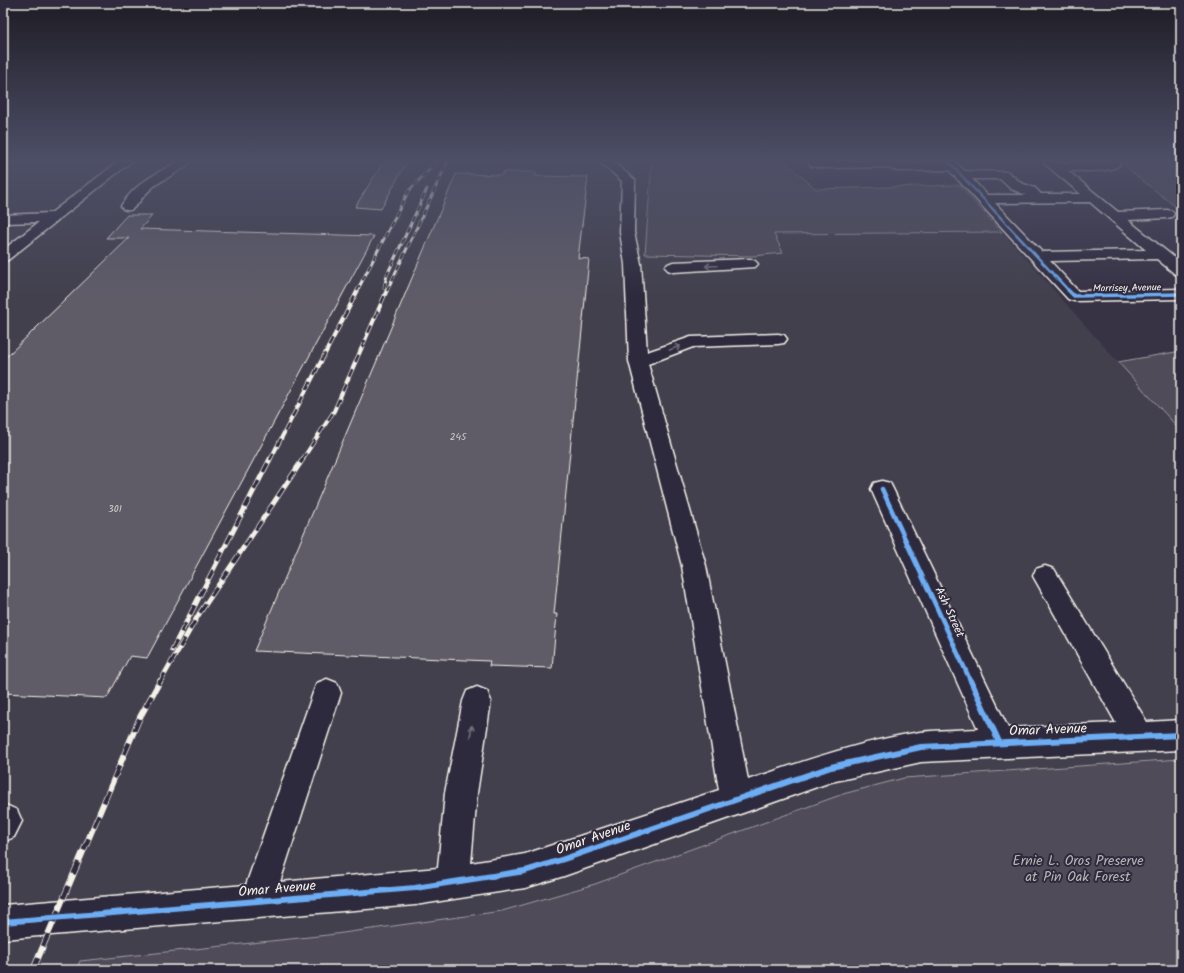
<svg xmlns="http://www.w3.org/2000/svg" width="1184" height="973" font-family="Kalam,sans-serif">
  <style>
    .built { fill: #433f4e }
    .green { fill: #504b59; stroke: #a29ea0 }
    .building { fill: #5f5c67; stroke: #f4f1e8 }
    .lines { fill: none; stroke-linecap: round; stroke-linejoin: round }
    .minor-casing { stroke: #f4f1e8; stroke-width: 3 }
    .minor { fill: #2f2a3d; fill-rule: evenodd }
    .rail-far3-casing { stroke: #f4f1e8; stroke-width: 3 }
    .rail-far2-casing { stroke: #f4f1e8; stroke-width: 4 }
    .rail-far1-casing { stroke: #f4f1e8; stroke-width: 5 }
    .rail-casing { stroke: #f4f1e8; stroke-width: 6 }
    .rail-far3 { stroke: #2f2a3d; stroke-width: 2; stroke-dasharray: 6; stroke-linecap: butt }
    .rail-far2 { stroke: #2f2a3d; stroke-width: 2.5; stroke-dasharray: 8; stroke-linecap: butt }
    .rail-far1 { stroke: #2f2a3d; stroke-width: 3.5; stroke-dasharray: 10; stroke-linecap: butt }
    .rail { stroke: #2f2a3d; stroke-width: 4.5; stroke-dasharray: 13; stroke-linecap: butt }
    .cycleway-far3-casing { stroke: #2f2a3d; stroke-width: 4 }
    .cycleway-far2-casing { stroke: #2f2a3d; stroke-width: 5.5 }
    .cycleway-far1-casing { stroke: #2f2a3d; stroke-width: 7 }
    .cycleway-casing { stroke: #2f2a3d; stroke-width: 8 }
    .cycleway-far3 { stroke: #6dadf4; stroke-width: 2.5 }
    .cycleway-far2 { stroke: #6dadf4; stroke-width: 3.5 }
    .cycleway-far1 { stroke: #6dadf4; stroke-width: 4.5 }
    .cycleway { stroke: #6dadf4; stroke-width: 6 }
    .oneway { stroke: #747079 }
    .labels { text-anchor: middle; stroke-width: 4; stroke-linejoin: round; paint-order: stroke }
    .far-street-label { font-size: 10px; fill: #f4f1e8; stroke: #2f2a3d }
    .number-label { font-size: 10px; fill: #cfccc8 }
    .street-label { font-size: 12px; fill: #f4f1e8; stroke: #2f2a3d }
    .near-street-label { font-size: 14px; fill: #f4f1e8; stroke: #2f2a3d }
    .near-park-label { font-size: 14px; fill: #bbb7b6; stroke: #2f2a3d }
  </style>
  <rect width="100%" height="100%" fill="#373244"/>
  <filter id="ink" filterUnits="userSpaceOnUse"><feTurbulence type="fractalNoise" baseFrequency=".025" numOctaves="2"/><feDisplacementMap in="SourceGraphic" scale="8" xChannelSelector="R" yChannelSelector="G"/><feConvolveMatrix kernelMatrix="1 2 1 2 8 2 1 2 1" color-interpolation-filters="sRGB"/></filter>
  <g filter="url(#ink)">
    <path class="built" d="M 3,161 L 652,161 L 645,254 L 753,256 L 782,253 L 774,234 L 1002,232 L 1118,362 L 1181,431 L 1181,759 L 966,773 L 843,794 L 595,884 L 502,911 L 328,935 L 80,961 L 76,970 L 3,970 Z"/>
    <g class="green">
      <path d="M 652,161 L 785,161 L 816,189 L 959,185 L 1002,232 L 774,234 L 783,253 L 753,256 L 645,254 Z"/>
      <path d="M 1124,161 L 1181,161 L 1181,211 L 1128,169 Z"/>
      <path d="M 1181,351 L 1181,431 L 1118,362 Z"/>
      <path d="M 1181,759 L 1181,970 L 76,970 L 80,961 L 328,935 L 502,911 L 595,884 L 843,794 L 904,778 Z"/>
    </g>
    <g class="building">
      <path d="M 384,161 L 407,161 L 381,209 L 355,207 Z"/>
      <path d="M 503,172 L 536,172 L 535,176 L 588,177 L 578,258 L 589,259 L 554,614 L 557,614 L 552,668 L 489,666 L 490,661 L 254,651 L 456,174 L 502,175 Z"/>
      <path d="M 127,215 L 153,215 L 140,229 L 374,236 L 147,658 L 130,656 L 107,698 L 3,693 L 3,360 L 129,238 L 106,238 Z"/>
    </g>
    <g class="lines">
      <defs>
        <g id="minor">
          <path d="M 119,161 L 132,161 L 8,260 L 3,262 L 3,250 L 39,222 L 3,223 L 3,215 L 51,213 Z"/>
          <path d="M 178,161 L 191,161 C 185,170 162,179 152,188 C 146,192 136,207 132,209 C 130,211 126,210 123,209 L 121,206 L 123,203 C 138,181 157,174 178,161 Z"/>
          <path d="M 599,161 L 612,161 L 635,180 L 634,232 L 641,264 L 647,352 L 691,337 L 778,334 L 784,335 L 787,339 L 784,343 L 778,344 L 693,347 L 648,364 L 706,566 L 748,780 C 804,761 861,741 920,732 C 939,730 959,730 978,729 L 871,489 L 874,483 L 882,481 L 890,483 L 893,489 L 1008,728 L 1116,723 L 1033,576 L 1036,569 L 1045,566 L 1054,569 L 1147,722 L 1181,720 L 1181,750 L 921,762 L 831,782 L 564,876 L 525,888 L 415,905 L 3,939 L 3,905 L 246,885 L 313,693 L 317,683 L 327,679 L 337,683 L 341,693 L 280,882 L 438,868 L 445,793 L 463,701 L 467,691 L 477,687 L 487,691 L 491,701 L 477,793 L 471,863 L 525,854 L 719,790 L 682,566 L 629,361 L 625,264 L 620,232 L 622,181 Z"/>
          <path d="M 808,161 L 892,161 L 899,163 L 943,162 L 942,161 L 954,161 L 965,171 L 1008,172 L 1021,183 L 1035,188 L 1041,194 L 1081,194 L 1045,164 L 1043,161 L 1056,161 L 1059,163 L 1120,161 L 1121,163 C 1114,174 1081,170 1068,171 L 1118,212 L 1167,210 L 1172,211 L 1174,214 L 1172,217 L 1167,218 L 1128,220 L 1181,263 L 1181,276 L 1175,274 L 1157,259 L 1050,261 L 1078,291 L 1181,289 L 1181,299 L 1074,301 L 1068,299 L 949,170 L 897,171 L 885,167 L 824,168 L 811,166 ZM 972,179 L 1000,179 L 1011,189 L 1026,195 L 987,195 ZM 1090,202 L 1146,250 L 1042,252 L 995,203 Z"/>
          <path d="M 750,259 L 755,261 L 758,264 L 755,267 L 673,272 L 668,270 L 665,267 L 668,264 L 673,262 Z"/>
          <path d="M 6,805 L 17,810 L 22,821 L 14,837 L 3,842 L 3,806 Z"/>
        </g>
      </defs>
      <use href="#minor" class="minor-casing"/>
      <use href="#minor" class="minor"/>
      <defs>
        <g id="rail-far3">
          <path d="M 384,288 L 387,275 L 427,189"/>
          <path d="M 357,291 L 408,192 L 437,161"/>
          <path d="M 387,291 L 448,161"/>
        </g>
        <g id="rail-far2">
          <path d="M 270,460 L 358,290"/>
          <path d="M 302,460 L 334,411 L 387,290"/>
        </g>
        <g id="rail-far1">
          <path d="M 172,650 L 270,459"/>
          <path d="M 160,682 L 199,614 L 303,459"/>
        </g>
        <path id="rail" d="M 33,970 L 140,717 L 160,681"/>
      </defs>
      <use href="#rail-far3" class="rail-far3-casing"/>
      <use href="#rail-far2" class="rail-far2-casing"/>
      <use href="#rail-far1" class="rail-far1-casing"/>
      <use href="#rail" class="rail-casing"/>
      <use href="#rail-far3" class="rail-far3"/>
      <use href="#rail-far2" class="rail-far2"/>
      <use href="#rail-far1" class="rail-far1"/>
      <use href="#rail" class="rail"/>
      <defs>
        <path id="cycleway-far3" d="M 948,161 L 1069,291"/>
        <path id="cycleway-far2" d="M 1068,290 L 1074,296 L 1181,294"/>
        <path id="cycleway-far1" d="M 882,489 L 971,682"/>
        <g id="cycleway">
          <path d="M 971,681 L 999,742"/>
          <path d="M 3,922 L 415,888 L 525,871 L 564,859 L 831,767 L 921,747 L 1181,735"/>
        </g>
      </defs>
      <use href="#cycleway-far3" class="cycleway-far3-casing"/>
      <use href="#cycleway-far2" class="cycleway-far2-casing"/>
      <use href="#cycleway-far1" class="cycleway-far1-casing"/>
      <use href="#cycleway" class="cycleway-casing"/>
      <use href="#cycleway-far3" class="cycleway-far3"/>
      <use href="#cycleway-far2" class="cycleway-far2"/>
      <use href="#cycleway-far1" class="cycleway-far1"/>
      <use href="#cycleway" class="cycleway"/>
    </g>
    <defs><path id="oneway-shaft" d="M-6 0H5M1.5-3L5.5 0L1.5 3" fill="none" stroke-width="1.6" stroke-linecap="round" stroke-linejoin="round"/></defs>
    <g class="oneway">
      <use href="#oneway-shaft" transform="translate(711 266) rotate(178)"/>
      <use href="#oneway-shaft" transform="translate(675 348) rotate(-20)"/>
      <use href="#oneway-shaft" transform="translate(471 731) rotate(-80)"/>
    </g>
  </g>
  <linearGradient id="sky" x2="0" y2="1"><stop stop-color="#1e1c25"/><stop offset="0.54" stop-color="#4d4f67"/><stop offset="1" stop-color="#4d4f67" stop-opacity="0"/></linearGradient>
  <rect width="1184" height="297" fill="url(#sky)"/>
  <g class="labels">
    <g class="far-street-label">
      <text transform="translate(1127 287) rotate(-1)" y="4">Morrisey Avenue</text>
    </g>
    <g class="number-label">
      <text x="458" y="440">245</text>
      <text x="115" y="512">301</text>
    </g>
    <g class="street-label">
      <text transform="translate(950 612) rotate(65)" y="4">Ash Street</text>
    </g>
    <g class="near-street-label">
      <text transform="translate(1048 729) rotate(-2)" y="5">Omar Avenue</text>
      <text transform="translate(593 837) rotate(-19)" y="5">Omar Avenue</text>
      <text transform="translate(277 888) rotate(-5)" y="5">Omar Avenue</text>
    </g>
    <g class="near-park-label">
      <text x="1078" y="865">Ernie L. Oros Preserve<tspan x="1078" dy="16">at Pin Oak Forest</tspan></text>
    </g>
  </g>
  <rect width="1184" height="973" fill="none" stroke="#2f2a3d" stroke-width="16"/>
  <rect x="8" y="8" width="1168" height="957" fill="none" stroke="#f4f1e8" stroke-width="1.5" filter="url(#ink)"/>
</svg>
